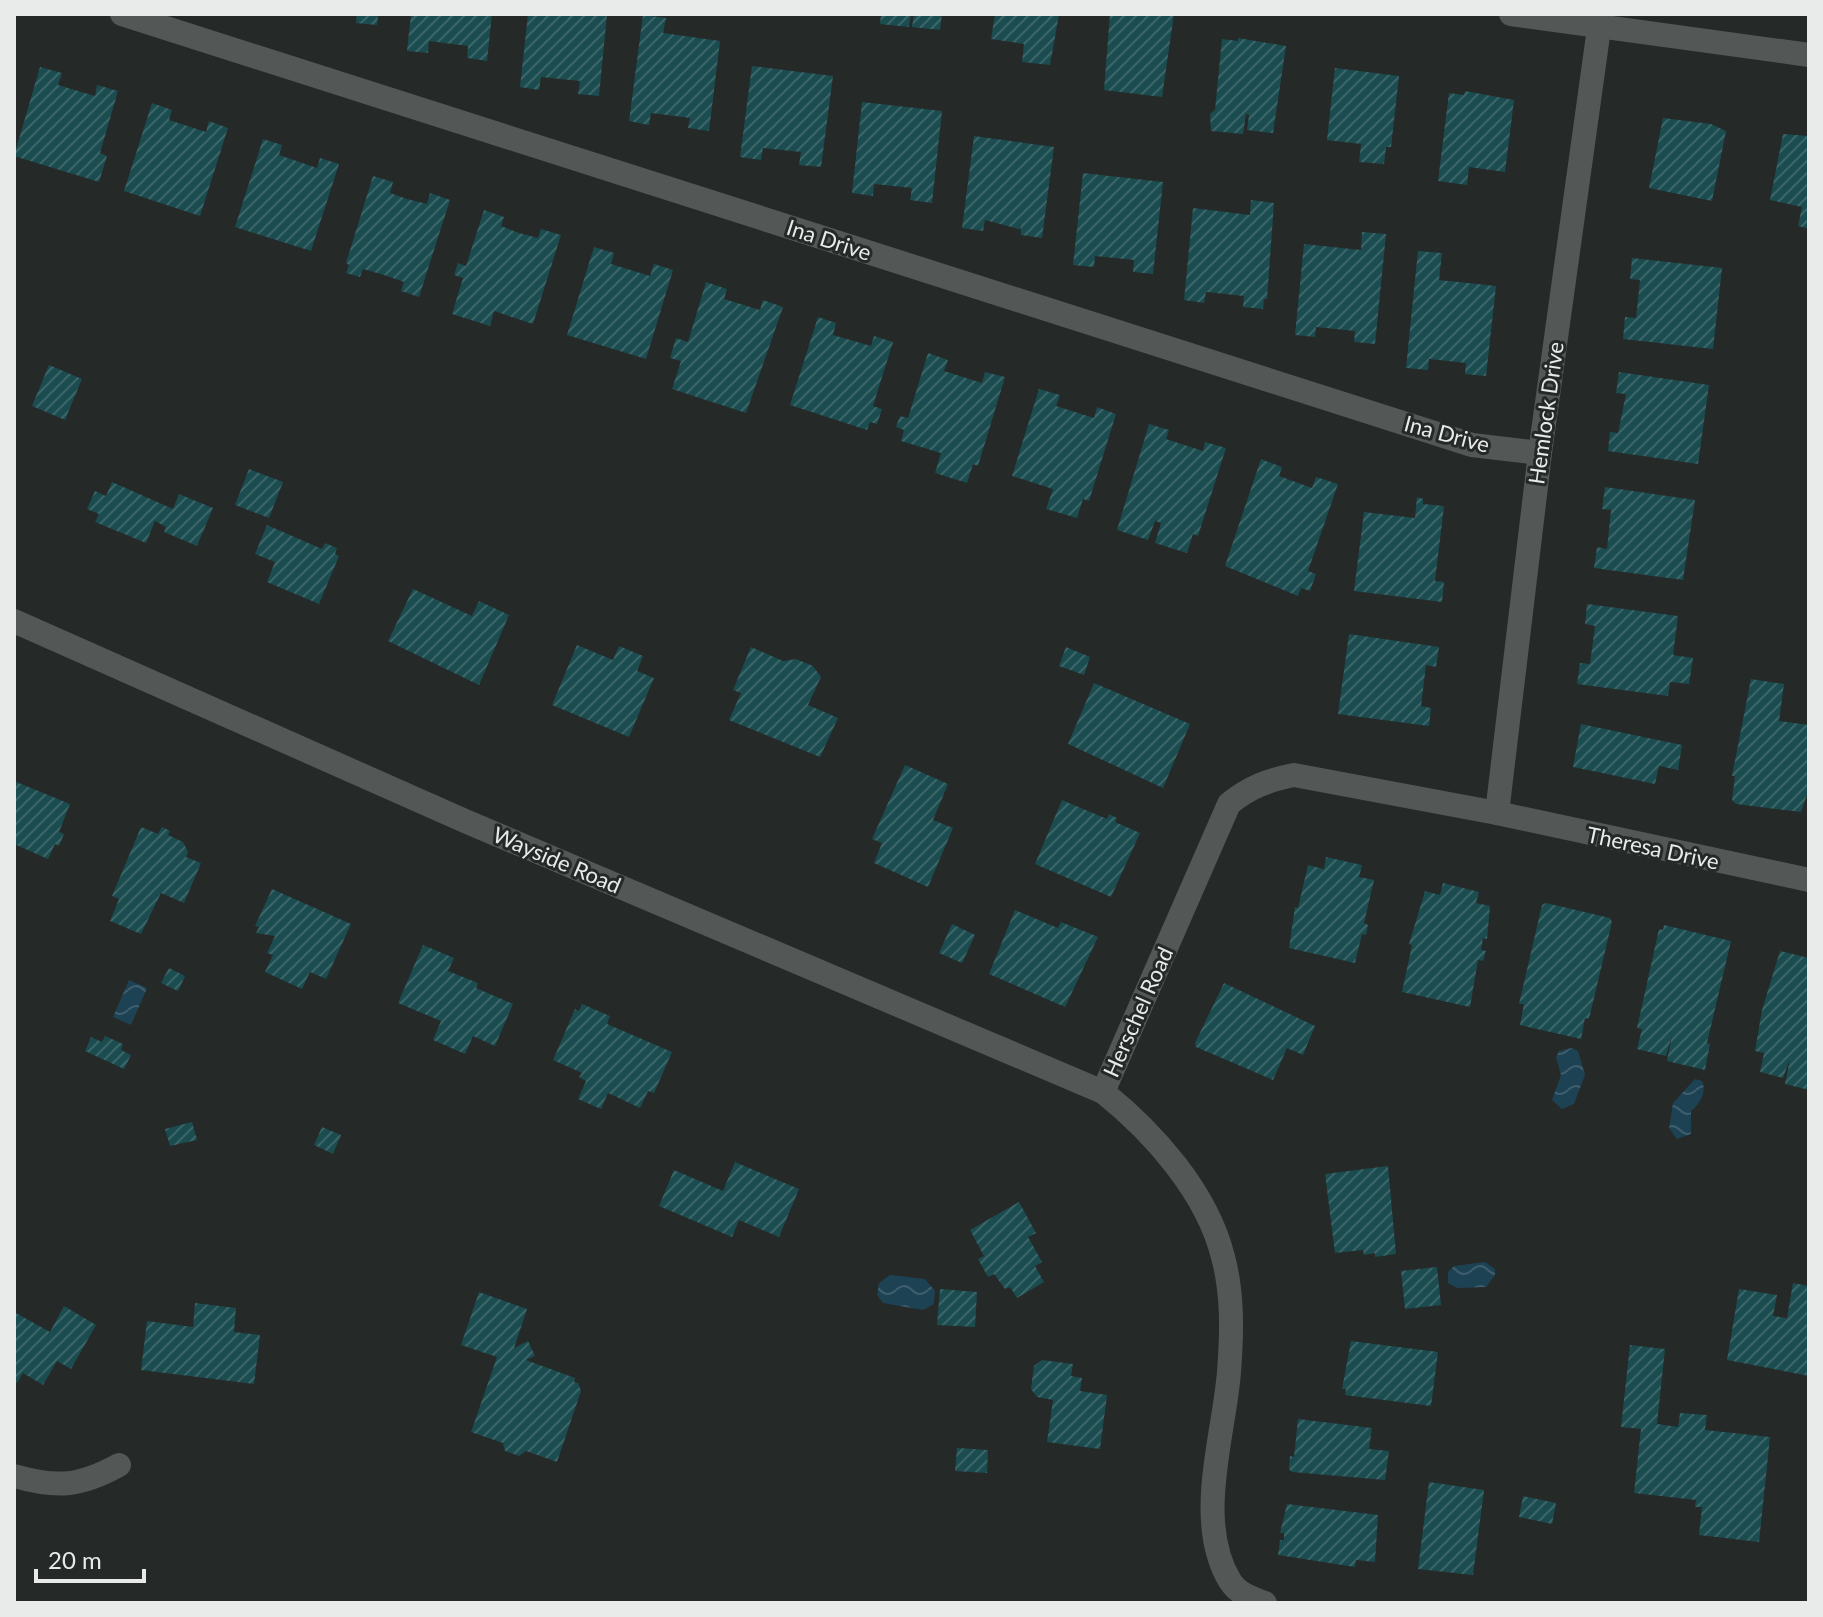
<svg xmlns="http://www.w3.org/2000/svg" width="1823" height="1617" font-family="Lato,sans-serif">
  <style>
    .water { fill: url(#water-waves) }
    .building { fill: url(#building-hatch) }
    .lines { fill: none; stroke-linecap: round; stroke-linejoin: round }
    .street { stroke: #535856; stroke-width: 24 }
    .labels { text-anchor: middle; stroke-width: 6; stroke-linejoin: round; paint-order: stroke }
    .street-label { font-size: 22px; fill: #e9ebea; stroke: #252928 }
  </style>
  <defs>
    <pattern id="water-waves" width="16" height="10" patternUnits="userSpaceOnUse" patternTransform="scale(2)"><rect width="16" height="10" fill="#1d4254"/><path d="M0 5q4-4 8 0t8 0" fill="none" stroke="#3e5d6d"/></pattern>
    <pattern id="building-hatch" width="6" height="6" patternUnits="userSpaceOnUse" patternTransform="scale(2)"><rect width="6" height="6" fill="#1b4c50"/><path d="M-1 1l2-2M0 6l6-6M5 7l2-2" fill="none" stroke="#3c6669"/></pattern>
  </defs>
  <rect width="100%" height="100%" fill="#252928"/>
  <g class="water">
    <path d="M 129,980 L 147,988 L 131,1025 L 113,1017 Z"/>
    <path d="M 1572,1048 L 1578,1051 L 1585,1075 L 1574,1104 L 1562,1109 L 1552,1100 L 1561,1075 L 1556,1057 L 1559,1051 Z"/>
    <path d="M 1695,1079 L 1702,1081 C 1707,1092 1700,1104 1691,1111 L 1691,1134 L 1677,1139 L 1669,1128 L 1673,1103 Z"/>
    <path d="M 1485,1262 L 1495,1269 L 1495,1275 L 1486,1287 L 1457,1288 L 1448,1283 L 1448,1272 L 1454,1266 Z"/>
    <path d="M 890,1275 L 925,1279 L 935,1291 L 934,1304 L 923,1310 L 883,1303 L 877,1295 L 879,1283 Z"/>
  </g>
  <g class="building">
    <path d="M 357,14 L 378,14 L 377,25 L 356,23 Z"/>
    <path d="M 411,14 L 492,14 L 487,61 L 467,58 L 468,46 L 429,41 L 428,53 L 407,51 Z"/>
    <path d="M 528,14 L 607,14 L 599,96 L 578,94 L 580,81 L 541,77 L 539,90 L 520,87 Z"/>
    <path d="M 881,14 L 911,14 L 909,27 L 880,24 Z"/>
    <path d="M 914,14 L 942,14 L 940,30 L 912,27 Z"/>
    <path d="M 995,14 L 1059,14 L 1050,65 L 1022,62 L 1024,44 L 991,39 Z"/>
    <path d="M 1110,14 L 1174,14 L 1162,97 L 1104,90 Z"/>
    <path d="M 643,15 L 666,18 L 663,33 L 720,41 L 709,131 L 688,128 L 690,118 L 651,113 L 649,125 L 629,121 Z"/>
    <path d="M 1238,38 L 1286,46 L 1273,133 L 1247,130 L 1249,115 L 1246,114 L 1243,134 L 1211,131 L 1210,114 L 1215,110 L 1222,39 L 1238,41 Z"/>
    <path d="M 752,66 L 833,76 L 821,167 L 799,165 L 801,152 L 763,148 L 761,160 L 740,157 Z"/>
    <path d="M 40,67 L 62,73 L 58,85 L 95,96 L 97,85 L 118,91 L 100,153 L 107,156 L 99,182 L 14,156 Z"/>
    <path d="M 1335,68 L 1399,76 L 1391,147 L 1386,147 L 1384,164 L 1359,162 L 1361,144 L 1327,140 Z"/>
    <path d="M 1465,91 L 1514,100 L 1505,172 L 1469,167 L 1467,185 L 1438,181 L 1449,93 L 1464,95 Z"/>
    <path d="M 862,102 L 942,111 L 932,203 L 910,200 L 912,188 L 874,184 L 873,196 L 852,193 Z"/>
    <path d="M 152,103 L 172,110 L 169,120 L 206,132 L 209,121 L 228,128 L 200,216 L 124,191 Z"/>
    <path d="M 1663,118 L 1711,124 L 1726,131 L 1712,201 L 1649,188 Z"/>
    <path d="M 1783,134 L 1809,136 L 1809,229 L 1798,226 L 1802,207 L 1770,200 Z"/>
    <path d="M 974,136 L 1054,147 L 1042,238 L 1021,235 L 1020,224 L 1019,229 L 985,220 L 983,231 L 962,228 Z"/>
    <path d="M 263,139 L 282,145 L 279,155 L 317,168 L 320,158 L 339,164 L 311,251 L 235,227 Z"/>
    <path d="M 1083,173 L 1163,182 L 1153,274 L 1133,272 L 1134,260 L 1095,256 L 1094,267 L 1073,265 Z"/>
    <path d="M 373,176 L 393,182 L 390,193 L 407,199 L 427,204 L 430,193 L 450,200 L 419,297 L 401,291 L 404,282 L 384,275 L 363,269 L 360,277 L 346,273 L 349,265 L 346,263 Z"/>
    <path d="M 1251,200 L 1274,203 L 1267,299 L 1264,299 L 1263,309 L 1243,307 L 1244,296 L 1206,292 L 1204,303 L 1184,300 L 1193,208 L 1250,215 Z"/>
    <path d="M 484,210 L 504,217 L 501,226 L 519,233 L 538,238 L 541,229 L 561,235 L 533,324 L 494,311 L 490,326 L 452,314 L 463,278 L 454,275 L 458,263 L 466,266 Z"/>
    <path d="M 1362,232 L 1386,234 L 1375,344 L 1354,342 L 1355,331 L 1316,327 L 1315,337 L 1295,335 L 1304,244 L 1361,250 Z"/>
    <path d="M 594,247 L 614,253 L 611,264 L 650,276 L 654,264 L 673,270 L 646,359 L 567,335 Z"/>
    <path d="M 1418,251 L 1442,253 L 1439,280 L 1496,286 L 1486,376 L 1465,374 L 1466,363 L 1448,361 L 1429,359 L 1428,370 L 1406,368 Z"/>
    <path d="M 1632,258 L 1722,268 L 1713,349 L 1623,339 L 1625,317 L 1636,318 L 1640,280 L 1630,279 Z"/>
    <path d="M 706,282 L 727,289 L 724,299 L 760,310 L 763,300 L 783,307 L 746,413 L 672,389 L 681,361 L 670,358 L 676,338 L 688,342 Z"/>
    <path d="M 818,317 L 836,323 L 833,335 L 871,346 L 874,336 L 893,342 L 873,406 L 882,409 L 877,424 L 870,422 L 867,430 L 790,405 Z"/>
    <path d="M 928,353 L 948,360 L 944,371 L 982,383 L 985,372 L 1005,377 L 978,466 L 973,464 L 967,483 L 935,473 L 941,453 L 901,441 L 904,430 L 896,427 L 900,416 L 908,418 Z"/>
    <path d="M 49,365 L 82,379 L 65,420 L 32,406 Z"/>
    <path d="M 1619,372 L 1709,385 L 1698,464 L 1608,451 L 1610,432 L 1618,433 L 1626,394 L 1616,393 Z"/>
    <path d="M 1039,389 L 1060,395 L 1056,406 L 1094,418 L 1097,407 L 1116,414 L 1089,501 L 1083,499 L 1077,518 L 1046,509 L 1053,489 L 1012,476 Z"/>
    <path d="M 1149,424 L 1169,430 L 1166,439 L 1203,451 L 1205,442 L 1226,448 L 1198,536 L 1193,534 L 1187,553 L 1155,543 L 1161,523 L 1155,521 L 1148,540 L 1117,530 Z"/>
    <path d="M 1261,459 L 1282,467 L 1279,476 L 1312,488 L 1316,477 L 1338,484 L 1308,571 L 1316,574 L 1310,591 L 1301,588 L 1298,596 L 1225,566 Z"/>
    <path d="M 249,469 L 283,482 L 269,518 L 235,505 Z"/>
    <path d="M 112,482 L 173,509 L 179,494 L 213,508 L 197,546 L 164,532 L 166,527 L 155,521 L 146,543 L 95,522 L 99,514 L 87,509 L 95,491 L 106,496 Z"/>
    <path d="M 1605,487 L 1695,500 L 1683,580 L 1594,568 L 1597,547 L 1607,549 L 1611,510 L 1602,509 Z"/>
    <path d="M 1417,497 L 1423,499 L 1423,504 L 1444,506 L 1435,581 L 1444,582 L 1442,602 L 1354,591 L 1364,512 L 1415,518 Z"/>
    <path d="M 267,525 L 322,549 L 325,543 L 337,548 L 335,554 L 339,556 L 319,604 L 267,582 L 275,562 L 255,554 Z"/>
    <path d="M 413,589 L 472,616 L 479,601 L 509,615 L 479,685 L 388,641 Z"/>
    <path d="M 1587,604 L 1678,616 L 1673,655 L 1693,658 L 1689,684 L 1670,682 L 1668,696 L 1577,684 L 1580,663 L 1590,664 L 1595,626 L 1585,624 Z"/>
    <path d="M 1349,634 L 1439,647 L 1436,667 L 1426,665 L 1421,706 L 1431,708 L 1429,726 L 1338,714 Z"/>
    <path d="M 577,645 L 613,660 L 619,646 L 643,656 L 637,671 L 654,678 L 629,737 L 552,705 Z"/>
    <path d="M 751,647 L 783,661 L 796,659 L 813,666 L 821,677 L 808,705 L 838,718 L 820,757 L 729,720 L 741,693 L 733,690 Z"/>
    <path d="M 1066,647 L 1090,657 L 1084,675 L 1059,666 Z"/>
    <path d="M 1751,679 L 1784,684 L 1779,721 L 1809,725 L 1809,789 L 1801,812 L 1736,804 L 1732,800 L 1735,776 L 1732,776 Z"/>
    <path d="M 1094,683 L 1190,724 L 1163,788 L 1068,744 Z"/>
    <path d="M 1581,724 L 1682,745 L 1678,770 L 1659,766 L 1655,784 L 1573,767 Z"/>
    <path d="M 905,765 L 948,784 L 933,820 L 953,828 L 928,887 L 874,863 L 882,843 L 872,839 Z"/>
    <path d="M 14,781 L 70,804 L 59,832 L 64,834 L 59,846 L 55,844 L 48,859 L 14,844 Z"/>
    <path d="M 1062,800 L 1107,819 L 1109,814 L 1117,818 L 1115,822 L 1140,833 L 1111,897 L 1035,864 Z"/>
    <path d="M 141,827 L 158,834 L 162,827 L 170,831 L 168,835 L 183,842 L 188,852 L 186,857 L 201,863 L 184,903 L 161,893 L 141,934 L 110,921 L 119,899 L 112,896 Z"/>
    <path d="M 1326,857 L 1362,865 L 1359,877 L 1374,880 L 1364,923 L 1368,925 L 1366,935 L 1362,934 L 1355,963 L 1289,948 L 1295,907 L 1298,908 L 1308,865 L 1324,869 Z"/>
    <path d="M 1443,883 L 1479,892 L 1476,903 L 1490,906 L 1487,939 L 1483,938 L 1481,950 L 1486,951 L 1483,961 L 1478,960 L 1470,1007 L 1402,992 L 1412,945 L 1409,944 L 1425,891 L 1440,895 Z"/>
    <path d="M 272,889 L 351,924 L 326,979 L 310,972 L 302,989 L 265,972 L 273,955 L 267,953 L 275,936 L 256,933 L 259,927 L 255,926 Z"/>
    <path d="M 1546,903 L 1610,918 L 1612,922 L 1589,1019 L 1585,1018 L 1581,1039 L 1520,1025 L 1524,1004 L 1519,1004 L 1542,905 Z"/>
    <path d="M 1015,910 L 1058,928 L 1061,922 L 1098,937 L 1065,1007 L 989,974 Z"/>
    <path d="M 952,924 L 975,935 L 962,963 L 939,953 Z"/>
    <path d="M 1664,925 L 1731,941 L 1707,1043 L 1710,1044 L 1705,1070 L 1667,1061 L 1672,1035 L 1666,1056 L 1637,1049 L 1642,1029 L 1637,1028 L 1659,929 L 1663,930 Z"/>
    <path d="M 423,945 L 454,958 L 448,971 L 478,983 L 476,988 L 513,1004 L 495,1046 L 473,1036 L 465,1054 L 433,1040 L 441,1021 L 398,1003 Z"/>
    <path d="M 1780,951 L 1809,958 L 1809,1090 L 1785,1084 L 1790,1059 L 1783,1078 L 1760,1072 L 1764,1053 L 1755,1051 L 1762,1010 Z"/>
    <path d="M 169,968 L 185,976 L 178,991 L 161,983 Z"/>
    <path d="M 1224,983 L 1315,1026 L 1303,1055 L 1287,1048 L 1273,1080 L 1196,1047 L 1195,1043 Z"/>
    <path d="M 582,1004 L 610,1016 L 607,1024 L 672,1052 L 654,1093 L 648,1091 L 640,1108 L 608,1093 L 601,1109 L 578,1099 L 586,1081 L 579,1077 L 582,1073 L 553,1060 L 575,1009 L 579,1011 Z"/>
    <path d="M 105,1036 L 123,1044 L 121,1050 L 131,1055 L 124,1069 L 85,1051 L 91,1037 L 102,1042 Z"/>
    <path d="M 192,1122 L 197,1140 L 170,1146 L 165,1129 Z"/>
    <path d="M 322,1127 L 341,1135 L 333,1154 L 314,1145 Z"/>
    <path d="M 735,1162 L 799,1189 L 779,1237 L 739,1220 L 732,1237 L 659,1206 L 674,1170 L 723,1191 Z"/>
    <path d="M 1388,1166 L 1396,1254 L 1375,1257 L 1375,1253 L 1364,1255 L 1363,1250 L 1335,1253 L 1325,1174 Z"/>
    <path d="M 1019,1202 L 1036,1233 L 1028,1237 L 1042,1262 L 1035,1266 L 1044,1282 L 1017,1298 L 1010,1287 L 1005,1289 L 994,1274 L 988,1277 L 978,1259 L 984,1256 L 970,1230 Z"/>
    <path d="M 1437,1267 L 1441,1305 L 1405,1309 L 1401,1271 Z"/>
    <path d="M 1793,1283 L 1809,1286 L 1809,1376 L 1727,1360 L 1739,1289 L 1777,1295 L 1773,1316 L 1787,1318 Z"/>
    <path d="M 940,1289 L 977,1292 L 975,1327 L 937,1325 Z"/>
    <path d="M 479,1292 L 527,1309 L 514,1348 L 528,1341 L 535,1356 L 526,1360 L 575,1378 L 574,1382 L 578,1383 L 581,1391 L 557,1462 L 526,1451 L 519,1456 L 505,1451 L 503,1443 L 471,1432 L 497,1357 L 461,1345 Z"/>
    <path d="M 195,1303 L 236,1308 L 234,1332 L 260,1335 L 254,1384 L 141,1370 L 147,1321 L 193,1327 Z"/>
    <path d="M 64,1306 L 96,1325 L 71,1369 L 57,1361 L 43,1385 L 23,1373 L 17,1383 L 14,1381 L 14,1312 L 50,1332 Z"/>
    <path d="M 1351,1341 L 1438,1352 L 1431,1406 L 1345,1395 L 1346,1389 L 1342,1389 Z"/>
    <path d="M 1630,1345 L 1665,1349 L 1657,1424 L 1678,1427 L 1680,1413 L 1707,1415 L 1705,1430 L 1770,1437 L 1759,1542 L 1699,1535 L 1702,1507 L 1695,1507 L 1696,1500 L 1634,1493 L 1641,1429 L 1621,1427 Z"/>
    <path d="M 1042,1360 L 1073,1364 L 1071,1376 L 1082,1378 L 1080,1391 L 1107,1395 L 1100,1449 L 1047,1442 L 1053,1400 L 1037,1397 L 1031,1389 L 1034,1366 Z"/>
    <path d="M 1298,1419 L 1372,1428 L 1369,1449 L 1389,1451 L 1385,1480 L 1292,1472 L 1289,1469 L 1290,1456 L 1294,1457 Z"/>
    <path d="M 957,1448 L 988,1450 L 987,1473 L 955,1471 Z"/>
    <path d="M 1429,1482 L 1484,1490 L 1473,1575 L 1418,1569 Z"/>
    <path d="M 1523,1496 L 1556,1503 L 1552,1524 L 1519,1517 Z"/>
    <path d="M 1287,1504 L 1378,1515 L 1375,1562 L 1356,1560 L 1355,1567 L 1278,1555 L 1280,1540 L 1284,1540 L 1284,1533 L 1280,1533 Z"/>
  </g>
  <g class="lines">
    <g class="street">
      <path d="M 122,14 L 1472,445 L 1540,453"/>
      <path d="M 1511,14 L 1809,55"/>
      <path d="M 14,621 L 465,821 L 1103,1092 C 1153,1132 1207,1192 1223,1257 C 1233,1294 1232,1333 1229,1372 C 1224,1436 1194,1522 1230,1581 C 1238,1594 1252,1598 1265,1603"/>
      <path d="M 1497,813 L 1540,453 L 1601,14"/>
      <path d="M 1103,1092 L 1229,804 C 1249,787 1269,780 1294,775 L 1497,813 L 1809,880"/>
      <path d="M 14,1476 C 57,1488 79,1487 119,1465"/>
    </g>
  </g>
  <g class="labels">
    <g class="street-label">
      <text transform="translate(829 240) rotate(18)" y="8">Ina Drive</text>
      <text transform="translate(1546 413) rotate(-82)" y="8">Hemlock Drive</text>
      <text transform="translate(1447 434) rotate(15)" y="8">Ina Drive</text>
      <text transform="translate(1653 848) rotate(12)" y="8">Theresa Drive</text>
      <text transform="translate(557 860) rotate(23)" y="8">Wayside Road</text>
      <text transform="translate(1138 1012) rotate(-66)" y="8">Herschel Road</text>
    </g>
  </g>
  <rect width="1823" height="1617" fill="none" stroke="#e9ebea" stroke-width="32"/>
  <path d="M36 1569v12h108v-12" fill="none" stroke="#e9ebea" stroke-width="4"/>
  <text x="48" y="1569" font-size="24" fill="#e9ebea" stroke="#252928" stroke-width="6" paint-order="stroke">20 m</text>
</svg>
